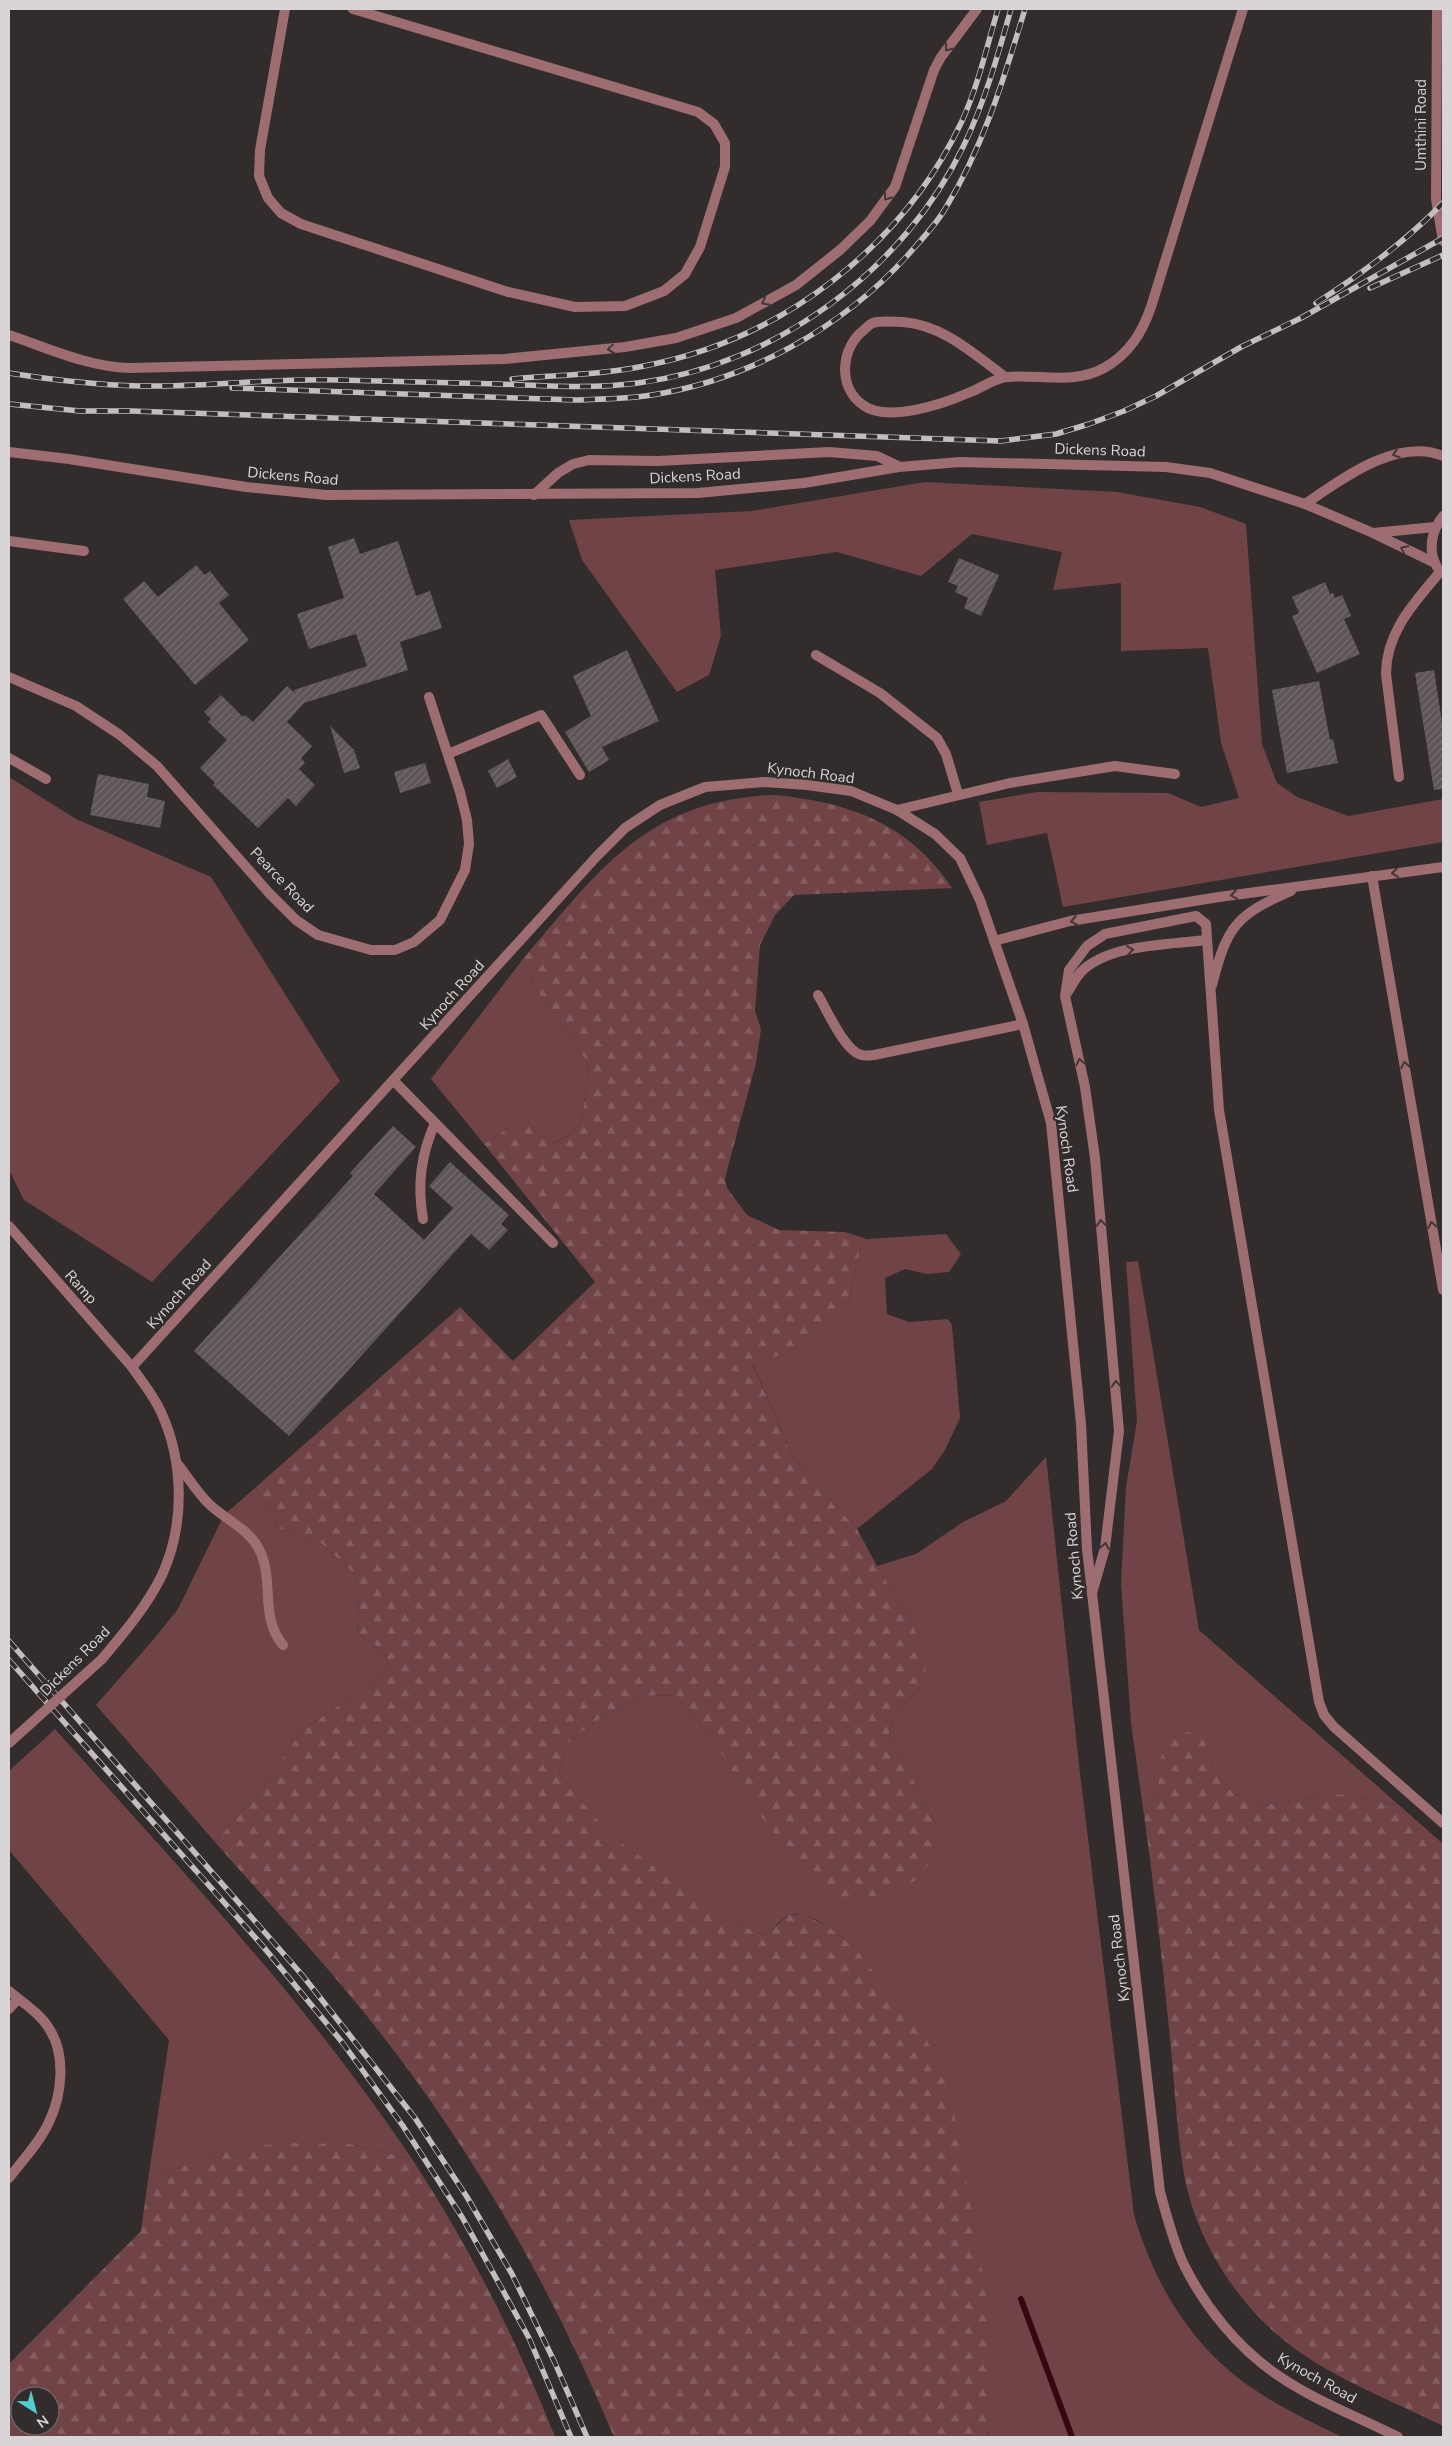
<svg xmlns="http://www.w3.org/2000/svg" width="1452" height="2446" font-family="'Nunito Sans',sans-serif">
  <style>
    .green { fill: #704347 }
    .forest { fill: url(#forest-firs); fill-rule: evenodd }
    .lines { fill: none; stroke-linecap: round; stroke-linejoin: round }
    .stream { stroke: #370610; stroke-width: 6 }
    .building { fill: url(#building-hatch) }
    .service { stroke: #9d6d71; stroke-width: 10 }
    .minor { stroke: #9d6d71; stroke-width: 10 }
    .tertiary { stroke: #9d6d71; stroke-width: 10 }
    .rail-casing { stroke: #c2bdbe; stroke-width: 5.5 }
    .rail { stroke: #332c2c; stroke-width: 4; stroke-dasharray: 11; stroke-linecap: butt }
    .tertiary-bridge { stroke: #9d6d71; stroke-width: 10 }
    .oneway { stroke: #433636 }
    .labels { text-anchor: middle; stroke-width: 4; stroke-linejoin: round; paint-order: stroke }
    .street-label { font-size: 15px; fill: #d9d4d5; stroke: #332c2c }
  </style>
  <defs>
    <pattern id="forest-firs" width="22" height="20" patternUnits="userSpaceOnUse" patternTransform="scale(1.25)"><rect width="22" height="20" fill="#704347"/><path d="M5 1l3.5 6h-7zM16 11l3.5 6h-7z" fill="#845d61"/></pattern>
    <pattern id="building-hatch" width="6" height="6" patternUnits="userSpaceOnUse" patternTransform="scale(1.25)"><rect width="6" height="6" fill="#5d5556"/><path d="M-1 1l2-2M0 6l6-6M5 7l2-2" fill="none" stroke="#746d6d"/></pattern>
  </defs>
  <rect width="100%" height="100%" fill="#332c2c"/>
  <g class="green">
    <path d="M 925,482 L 1117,492 L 1200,507 L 1246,524 L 1262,744 L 1277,783 L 1297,797 L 1348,816 L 1443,799 L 1443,842 L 1063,907 L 1047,833 L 987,845 L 979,802 L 1037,792 L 1168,793 L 1201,807 L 1239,798 L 1221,743 L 1208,648 L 1121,651 L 1121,583 L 1053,590 L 1062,552 L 972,534 L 921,576 L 837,552 L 715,570 L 721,636 L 709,675 L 677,692 L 582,560 L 569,520 L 752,511 Z"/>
    <path d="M 9,777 L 76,819 L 211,877 L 340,1081 L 152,1282 L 24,1200 L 9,1170 Z"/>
    <path d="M 523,959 L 537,991 L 574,1039 L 589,1067 L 582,1118 L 572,1134 L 553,1143 L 521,1119 L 484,1144 L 431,1079 Z"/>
    <path d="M 946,1234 L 961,1254 L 949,1272 L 927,1274 L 905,1269 L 885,1278 L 887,1314 L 909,1322 L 948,1319 L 952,1325 L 960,1418 L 945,1450 L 932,1469 L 857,1529 L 793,1457 L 753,1364 L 804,1346 L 848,1303 L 861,1246 L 867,1239 Z"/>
    <path d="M 1138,1261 L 1199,1630 L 1399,1805 L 1344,1794 L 1265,1805 L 1235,1795 L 1213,1768 L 1204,1739 L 1159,1763 L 1159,1791 L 1144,1815 L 1131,1723 L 1121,1584 L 1126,1487 L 1137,1421 L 1126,1262 Z"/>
    <path d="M 1046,1457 L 1079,1765 L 1134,2215 C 1155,2286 1193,2349 1255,2390 C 1283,2409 1313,2423 1342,2437 L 990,2437 L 854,1947 C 841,1936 805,1905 787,1916 C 779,1921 773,1929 766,1935 L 736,1924 L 610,1836 L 559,1775 L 566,1745 L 594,1722 L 642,1696 L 676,1695 L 710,1736 L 937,1826 L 889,1732 L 894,1717 L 925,1681 L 912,1622 L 877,1566 L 916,1554 L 963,1522 L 1006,1501 Z"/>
    <path d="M 256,1487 L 278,1528 L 322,1544 L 356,1575 L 359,1609 L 357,1633 L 381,1649 L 390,1666 L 368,1686 L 302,1730 L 265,1785 L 215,1842 L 96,1705 L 153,1640 L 178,1609 L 224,1515 Z"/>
    <path d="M 55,1729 C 179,1868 308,2003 412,2159 L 350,2144 L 218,2152 L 148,2180 L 169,2040 L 9,1850 L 9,1771 Z"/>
  </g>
  <g class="forest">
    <path d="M 775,795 C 849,802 910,824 952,888 L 794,895 L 775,915 L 760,945 L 755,1011 L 761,1029 L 756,1063 L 725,1178 L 727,1188 L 747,1215 L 779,1230 L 845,1232 L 867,1239 L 861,1246 L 848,1303 L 841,1318 L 804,1346 L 753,1365 L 793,1457 L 857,1529 L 877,1566 L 912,1622 L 926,1666 L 925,1681 L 894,1717 L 889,1732 L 937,1826 L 935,1856 L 916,1880 L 871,1906 L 840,1898 L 770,1829 L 710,1736 L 676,1695 L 642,1696 L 594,1722 L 566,1745 L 559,1775 L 611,1836 L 736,1924 L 766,1935 L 788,1915 L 804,1914 L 830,1928 L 854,1947 L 927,2041 L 949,2084 L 988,2305 L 988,2432 L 990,2437 L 614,2437 C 553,2291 476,2155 378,2030 C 327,1965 269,1904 215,1842 L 265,1785 L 302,1730 L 368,1686 L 390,1666 L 381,1649 L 357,1633 L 359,1609 L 356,1575 L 322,1544 L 278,1528 L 256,1487 L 460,1307 L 513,1361 L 595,1282 L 484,1144 L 521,1119 L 554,1143 L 572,1134 L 582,1118 L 589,1067 L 574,1039 L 537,991 L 523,959 C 599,870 648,799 775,795 Z"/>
    <path d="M 1188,1732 L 1204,1738 L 1213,1768 L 1235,1795 L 1265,1805 L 1344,1794 L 1399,1805 L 1443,1844 L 1443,2426 C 1389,2399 1328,2377 1281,2338 C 1231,2296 1193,2233 1183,2168 C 1176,2122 1174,2075 1169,2029 C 1162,1957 1154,1886 1144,1815 L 1159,1791 L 1159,1763 L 1168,1739 Z"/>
    <path d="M 281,2143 L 350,2144 L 412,2159 C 469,2246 517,2340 555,2437 L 9,2437 L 9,2364 L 141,2231 L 148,2180 L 218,2152 ZM 20,2396 L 50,2396 L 50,2426 L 20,2426 Z"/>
  </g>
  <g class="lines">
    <path class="stream" d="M 1021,2299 L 1072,2437"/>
  </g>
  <g class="building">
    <path d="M 354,538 L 360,554 L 398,541 L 416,596 L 430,591 L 442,628 L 400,642 L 408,670 L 304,703 L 287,722 L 312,746 L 301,758 L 305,763 L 299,769 L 315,785 L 296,806 L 288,798 L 258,828 L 213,785 L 215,783 L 200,768 L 227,740 L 208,722 L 211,719 L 204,712 L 221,695 L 243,717 L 245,715 L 253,722 L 287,686 L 295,693 L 294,690 L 367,666 L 356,634 L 309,649 L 297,614 L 344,598 L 328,547 Z"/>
    <path d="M 959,558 L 999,575 L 981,616 L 964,608 L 968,598 L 955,592 L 958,586 L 948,582 Z"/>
    <path d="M 196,565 L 205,575 L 210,571 L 229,595 L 219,603 L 249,640 L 195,685 L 123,599 L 144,581 L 158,597 Z"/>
    <path d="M 1325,582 L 1330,594 L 1333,593 L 1335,598 L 1342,595 L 1351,616 L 1344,619 L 1360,654 L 1317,673 L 1292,616 L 1299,613 L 1292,597 Z"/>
    <path d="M 627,650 L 659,721 L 602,747 L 609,760 L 589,772 L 565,732 L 591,716 L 573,676 Z"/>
    <path d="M 1434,670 L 1443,729 L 1443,789 L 1434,790 L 1415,673 Z"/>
    <path d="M 1319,681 L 1330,740 L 1333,739 L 1338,763 L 1287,773 L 1272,690 Z"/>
    <path d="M 330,726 L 354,750 L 360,768 L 344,773 Z"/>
    <path d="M 508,759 L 517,777 L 497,788 L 488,771 Z"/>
    <path d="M 425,763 L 431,783 L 400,793 L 394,772 Z"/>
    <path d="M 98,774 L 149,784 L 147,797 L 165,801 L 160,828 L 90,815 Z"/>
    <path d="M 393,1126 L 416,1147 L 374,1194 L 424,1240 L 453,1208 L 429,1186 L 450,1162 L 509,1215 L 501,1224 L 508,1230 L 489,1250 L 471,1234 L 289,1436 L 194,1351 L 353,1176 L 350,1173 Z"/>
  </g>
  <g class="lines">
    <g class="service">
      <path d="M 285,9 L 260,150 L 259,176 L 268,198 L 281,213 L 301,224 L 508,292 L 575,307 L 625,306 L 664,291 L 685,274 L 700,247 L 725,167 L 725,143 L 714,124 L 698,112 L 353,9"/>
      <path d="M 1437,9 L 1436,199 L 1443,241"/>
      <path d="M 9,335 C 48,348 88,367 130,368 L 504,359 L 625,347 L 676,338 L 736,318 L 796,285 L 840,250 L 870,221 L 895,187 L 934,70 L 941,57 L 977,9"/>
      <path d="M 1005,377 C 974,354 943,325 903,322 C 895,322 880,320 873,323 C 870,324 866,328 864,330 C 841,347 837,387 863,405 C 887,423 943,404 968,393 C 980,389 994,378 1007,377 C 1039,374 1073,385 1104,368 C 1129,354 1142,333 1151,307 L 1243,9"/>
      <path d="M 9,452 L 69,459 L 246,487 L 326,495 L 698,493 L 804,483 L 899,467 L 960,462 L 1166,467 L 1210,473 L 1305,504 L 1373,533 L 1435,563"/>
      <path d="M 534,495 L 558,473 L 573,464 L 589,460 L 658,461 L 829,452 L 877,456 L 898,466"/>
      <path d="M 1305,504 C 1342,479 1397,437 1443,456"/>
      <path d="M 1373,533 L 1435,527"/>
      <path d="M 9,541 L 84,551"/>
      <path d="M 1437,567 C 1427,550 1432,530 1443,516"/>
      <path d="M 816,655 L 880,693 L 937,738 L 946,754 L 958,794"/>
      <path d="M 448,754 L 541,715 L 580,775"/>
      <path d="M 9,758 L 46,779"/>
      <path d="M 1399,777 L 1386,674 C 1386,632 1414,603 1440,572"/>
      <path d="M 897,810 L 1010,783 L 1115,766 L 1175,774"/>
      <path d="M 1372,876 L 1443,1290"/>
      <path d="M 994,941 L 1070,921 L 1219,897 L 1443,867"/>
      <path d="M 1212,985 C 1227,926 1236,915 1291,891"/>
      <path d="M 1067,993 C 1071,987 1075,979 1080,973 C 1107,944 1168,945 1206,940"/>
      <path d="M 818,995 C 827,1010 845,1052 862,1055 C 866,1056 871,1055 874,1055 L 1023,1024"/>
      <path d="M 394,1081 L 553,1243"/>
      <path d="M 423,1219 C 417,1184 421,1155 435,1123"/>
      <path d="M 177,1463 C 187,1476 196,1491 208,1503 C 224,1519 248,1528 259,1549 C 275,1580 259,1617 283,1645"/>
      <path d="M 1092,1593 L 1105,1548 L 1119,1431 L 1095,1158 L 1085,1087 L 1065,996 L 1069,970 L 1087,946 L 1105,934 L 1196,916 L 1206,924 L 1219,1110 L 1319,1702 L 1324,1715 L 1334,1727 L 1443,1823"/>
      <path d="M 9,1991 C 23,2003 41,2014 50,2030 C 66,2056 62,2095 49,2122 C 40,2142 22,2161 9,2178"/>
      <path d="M 9,2009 L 18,1999"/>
    </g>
    <g class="minor">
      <path d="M 9,677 L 76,706 L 120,735 L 157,766 L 269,893 L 296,920 L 318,935 L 371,950 L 395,950 L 414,942 L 440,920 L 465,870 L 469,844 L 467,820 L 460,792 L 429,697"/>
      <path d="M 9,1226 L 132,1367"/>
    </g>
    <path class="tertiary" d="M 102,1659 C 124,1633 147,1606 162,1575 C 185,1525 184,1462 161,1412 C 154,1396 142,1382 132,1367 L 597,856 L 625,828 L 660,805 L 705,787 L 765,782 L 807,785 L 851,791 L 897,810 L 935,834 L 960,858 L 980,900 L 1023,1024 L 1051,1123 L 1081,1424 L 1087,1549 L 1160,2192 C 1167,2216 1173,2242 1184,2265 C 1205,2307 1237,2347 1276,2374 C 1313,2400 1358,2417 1398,2437"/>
    <defs>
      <g id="rail">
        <path d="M 1370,288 L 1443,255"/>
        <path d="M 1316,303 C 1363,273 1405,242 1443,203"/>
        <path d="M 9,373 C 53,380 96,385 140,386 C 206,387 272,378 338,380 C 392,381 446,383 500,384 C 546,386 592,389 638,383 C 776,365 904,270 964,145 C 985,101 998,55 1011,9"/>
        <path d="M 512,379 C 556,375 600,375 644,366 C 781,340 902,248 962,121 C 978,86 987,46 998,9"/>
        <path d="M 232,388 L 576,400 C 602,399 627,399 652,395 C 748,380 842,328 907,256 C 920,241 935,226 945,209 C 984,146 1004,78 1025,9"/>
        <path d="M 9,404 L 80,411 L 131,411 L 1001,441 L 1056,434 L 1089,424 L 1124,411 L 1156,396 L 1241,347 L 1301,318 L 1443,238"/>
        <path d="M 9,1641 L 303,1976 L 415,2118 L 467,2197 L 512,2274 L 555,2363 L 587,2437"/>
        <path d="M 9,1660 L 261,1944 L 342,2042 L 403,2126 L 462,2217 L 501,2287 L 529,2338 L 571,2437"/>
      </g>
    </defs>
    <use href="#rail" class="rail-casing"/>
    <use href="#rail" class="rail"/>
    <path class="tertiary-bridge" d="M 9,1743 L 102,1659"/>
  </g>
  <defs><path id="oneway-chevron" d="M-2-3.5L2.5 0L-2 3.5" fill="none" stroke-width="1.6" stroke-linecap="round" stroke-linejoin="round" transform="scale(1.25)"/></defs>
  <g class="oneway">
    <use href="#oneway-chevron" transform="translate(948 48) rotate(127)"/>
    <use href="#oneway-chevron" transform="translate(887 197) rotate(125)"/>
    <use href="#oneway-chevron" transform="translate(765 302) rotate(151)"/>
    <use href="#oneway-chevron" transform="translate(611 349) rotate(173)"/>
    <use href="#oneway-chevron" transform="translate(1396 454) rotate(163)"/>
    <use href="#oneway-chevron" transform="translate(1404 549) rotate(-154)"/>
    <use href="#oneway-chevron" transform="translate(1395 873) rotate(172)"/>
    <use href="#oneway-chevron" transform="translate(1234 895) rotate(172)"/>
    <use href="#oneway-chevron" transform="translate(1074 921) rotate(169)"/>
    <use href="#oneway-chevron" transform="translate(1130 950) rotate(-8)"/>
    <use href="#oneway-chevron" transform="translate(1080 1062) rotate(-102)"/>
    <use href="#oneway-chevron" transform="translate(1405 1065) rotate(-100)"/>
    <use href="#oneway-chevron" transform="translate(1101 1223) rotate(-95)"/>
    <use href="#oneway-chevron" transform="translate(1432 1225) rotate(-100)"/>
    <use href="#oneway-chevron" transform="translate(1116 1384) rotate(-94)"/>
    <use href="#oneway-chevron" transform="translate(1105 1546) rotate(-80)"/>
  </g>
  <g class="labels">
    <g class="street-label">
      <text transform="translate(1421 125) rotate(-90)" y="5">Umthini Road</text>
      <text transform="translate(1100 450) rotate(2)" y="5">Dickens Road</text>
      <text transform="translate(293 476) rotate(5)" y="5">Dickens Road</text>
      <text transform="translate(695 476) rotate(-3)" y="5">Dickens Road</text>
      <text transform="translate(811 773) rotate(7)" y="5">Kynoch Road</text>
      <text transform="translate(282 880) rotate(46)" y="5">Pearce Road</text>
      <text transform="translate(452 995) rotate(-48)" y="5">Kynoch Road</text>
      <text transform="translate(1067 1149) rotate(82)" y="5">Kynoch Road</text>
      <text transform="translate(81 1287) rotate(48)" y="5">Ramp</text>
      <text transform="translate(179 1294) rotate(-48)" y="5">Kynoch Road</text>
      <text transform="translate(1074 1556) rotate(-95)" y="5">Kynoch Road</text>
      <text transform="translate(75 1661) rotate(-45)" y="5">Dickens Road</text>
      <text transform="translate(1119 1958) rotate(-97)" y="5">Kynoch Road</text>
      <text transform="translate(1317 2378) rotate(29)" y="5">Kynoch Road</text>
    </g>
  </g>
  <rect width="1452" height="2446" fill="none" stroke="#d9d4d5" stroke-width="20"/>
  <g transform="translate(35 2411) rotate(144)"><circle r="24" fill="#332c2c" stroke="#756f70"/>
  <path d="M0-4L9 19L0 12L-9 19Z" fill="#53cdcb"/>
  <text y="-8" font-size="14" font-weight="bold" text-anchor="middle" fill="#d9d4d5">N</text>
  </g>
</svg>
